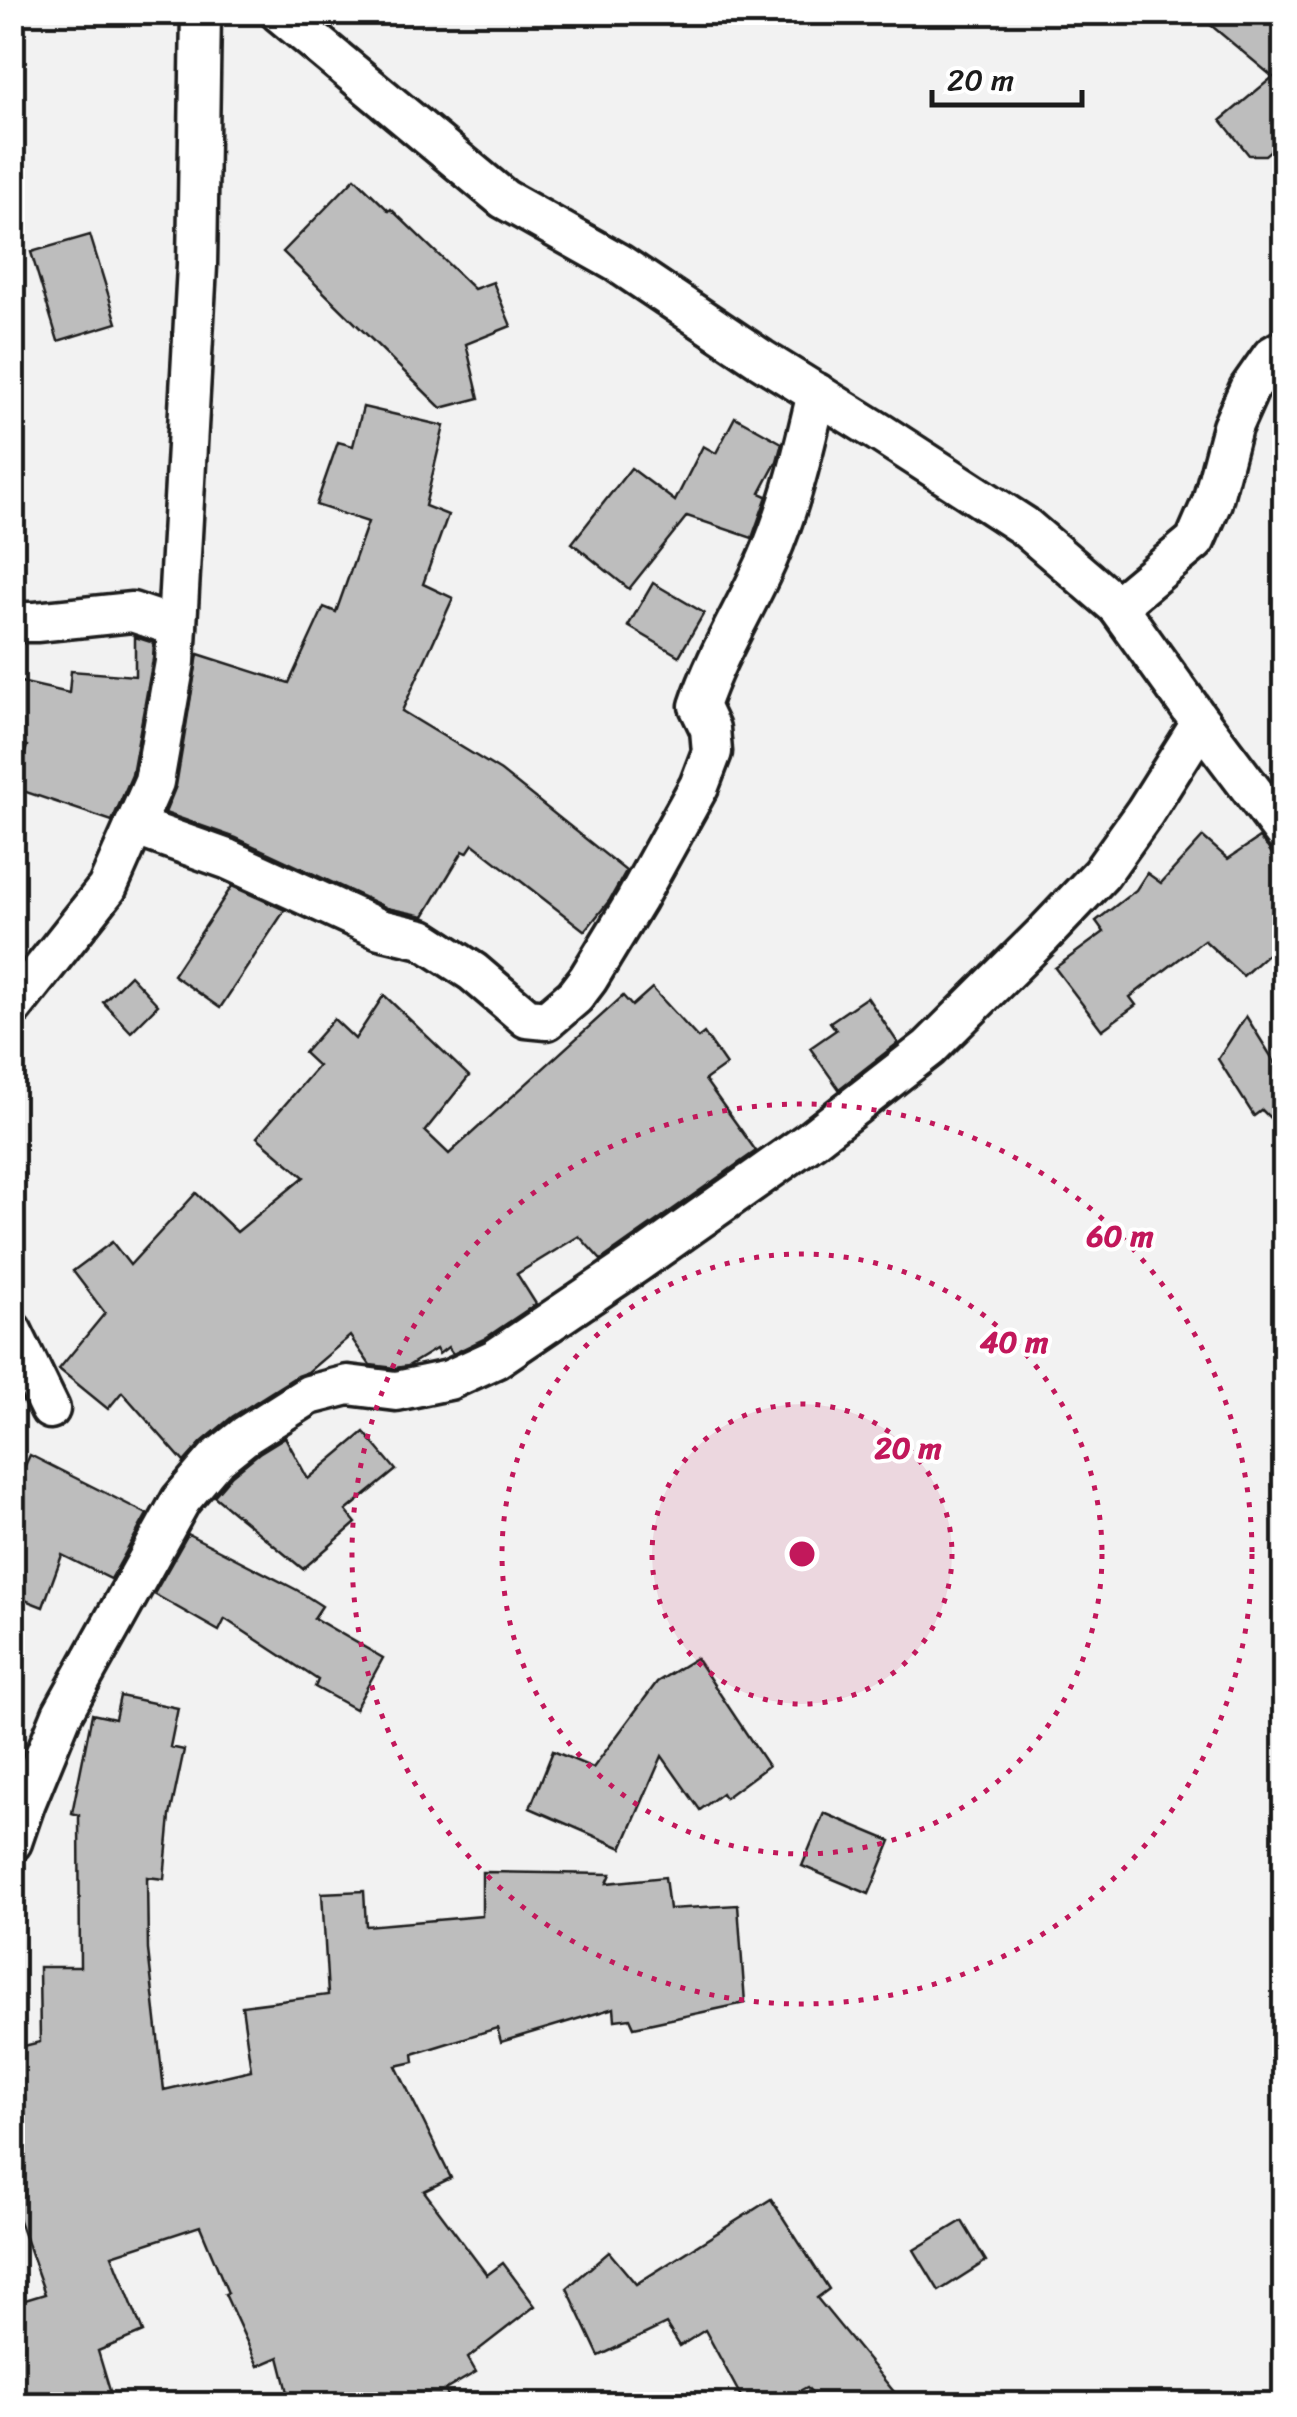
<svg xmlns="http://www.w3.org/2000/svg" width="1297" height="2417" font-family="Sriracha,sans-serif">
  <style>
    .building { fill: #bdbdbd; stroke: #1c1c1c; stroke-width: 2.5 }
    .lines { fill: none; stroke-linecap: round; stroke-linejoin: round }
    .minor-casing { stroke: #1c1c1c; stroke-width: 45 }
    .minor { stroke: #fff; stroke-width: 38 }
    .ring { fill: none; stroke: #c2185b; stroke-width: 5; stroke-dasharray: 5 10 }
    .centre { fill: #c2185b; stroke: #fff; stroke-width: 5 }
    .ring-label { font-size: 30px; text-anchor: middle; font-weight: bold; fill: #c2185b; stroke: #fff; stroke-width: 8; stroke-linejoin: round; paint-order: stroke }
  </style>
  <rect width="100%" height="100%" fill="#f2f2f2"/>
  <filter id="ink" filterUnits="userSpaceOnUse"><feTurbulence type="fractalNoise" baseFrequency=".01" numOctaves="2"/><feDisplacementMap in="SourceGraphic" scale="20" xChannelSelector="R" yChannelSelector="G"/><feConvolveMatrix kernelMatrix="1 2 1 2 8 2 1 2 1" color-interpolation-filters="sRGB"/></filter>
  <g filter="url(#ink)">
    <g class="building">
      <path d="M 1195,12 L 1284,12 L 1284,139 L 1265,155 L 1249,155 L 1221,120 L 1273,77 Z"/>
      <path d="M 355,178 L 389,211 L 391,209 L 474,289 L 493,282 L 511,326 L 466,344 L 479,398 L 441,408 L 283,252 Z"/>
      <path d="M 90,235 L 117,323 L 58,341 L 31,252 Z"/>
      <path d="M 363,407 L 444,426 L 425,506 L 448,515 L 423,584 L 453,598 L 402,711 L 501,771 L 626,871 L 609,901 L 585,931 L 473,844 L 467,853 L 463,851 L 424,916 L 387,908 L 236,838 L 165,813 L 176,786 L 198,654 L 289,683 L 324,607 L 336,612 L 368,522 L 316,505 L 338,442 L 353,446 Z"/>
      <path d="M 735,417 L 782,443 L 777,461 L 760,493 L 767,496 L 752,538 L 687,516 L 629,589 L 572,543 L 631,468 L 675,501 L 703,446 L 716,453 Z"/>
      <path d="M 653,583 L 704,613 L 679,656 L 628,626 Z"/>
      <path d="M 135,637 L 154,643 L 153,659 L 132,775 L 112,821 L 14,788 L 27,746 L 12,742 L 12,680 L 69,693 L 71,671 L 135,676 Z"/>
      <path d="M 1203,837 L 1228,859 L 1259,838 L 1268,848 L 1284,871 L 1284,939 L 1243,976 L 1204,940 L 1130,997 L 1136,1005 L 1102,1030 L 1055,968 L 1104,932 L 1096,921 L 1136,890 L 1147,873 L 1161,883 Z"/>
      <path d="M 232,886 L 285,910 L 220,1008 L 173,975 Z"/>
      <path d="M 130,975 L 158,1005 L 131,1032 L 103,1002 Z"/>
      <path d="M 652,988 L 698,1038 L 704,1033 L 726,1065 L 705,1080 L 756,1151 L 601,1260 L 579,1236 L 517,1274 L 536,1304 L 484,1339 L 453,1354 L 448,1347 L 439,1354 L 436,1349 L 408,1366 L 395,1368 L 370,1365 L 350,1336 L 308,1372 L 297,1376 L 232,1417 L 202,1442 L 184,1462 L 122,1392 L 108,1409 L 59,1369 L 105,1313 L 73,1271 L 112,1242 L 130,1265 L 196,1193 L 237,1232 L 304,1177 L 257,1137 L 318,1066 L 304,1053 L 334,1019 L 355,1039 L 384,995 L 469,1076 L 425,1131 L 449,1154 L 623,996 L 632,1006 Z"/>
      <path d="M 867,997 L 898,1043 L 839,1089 L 810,1048 L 836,1030 L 830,1022 Z"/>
      <path d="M 1246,1016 L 1284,1077 L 1284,1132 L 1262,1110 L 1254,1116 L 1218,1059 Z"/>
      <path d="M 364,1432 L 396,1470 L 346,1511 L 356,1523 L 303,1569 L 214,1496 L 232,1475 L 259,1453 L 285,1437 L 308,1479 Z"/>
      <path d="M 30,1455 L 147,1514 L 111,1579 L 62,1555 L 43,1607 L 12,1595 L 12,1493 Z"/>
      <path d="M 188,1534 L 297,1590 L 322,1606 L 314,1618 L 383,1658 L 355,1709 L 315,1687 L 318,1680 L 225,1619 L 219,1631 L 154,1594 Z"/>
      <path d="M 696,1658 L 768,1766 L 725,1798 L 722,1793 L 700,1810 L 662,1756 L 622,1848 L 530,1808 L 553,1751 L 593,1768 L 657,1682 Z"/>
      <path d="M 120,1696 L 178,1708 L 170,1747 L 184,1750 L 170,1816 L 164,1879 L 147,1877 L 148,1950 L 164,2090 L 251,2070 L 242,2006 L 328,1995 L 322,1893 L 364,1891 L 366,1926 L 482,1916 L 482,1872 L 611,1874 L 607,1883 L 665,1877 L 669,1909 L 738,1905 L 745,2003 L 634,2027 L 630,2018 L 615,2020 L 614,2008 L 501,2042 L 497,2028 L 413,2054 L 414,2062 L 396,2066 L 451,2178 L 424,2191 L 487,2275 L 503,2263 L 535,2306 L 468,2358 L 476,2372 L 445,2390 L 452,2404 L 291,2404 L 279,2357 L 258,2366 L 225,2294 L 228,2293 L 200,2226 L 112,2255 L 143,2332 L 98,2351 L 114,2404 L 26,2404 L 12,2362 L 12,2304 L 45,2294 L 12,2201 L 12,2049 L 40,2042 L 39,1967 L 80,1967 L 79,1815 L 72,1813 L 92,1714 L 115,1719 Z"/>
      <path d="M 824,1813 L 891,1841 L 869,1894 L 802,1866 Z"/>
      <path d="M 771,2199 L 829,2289 L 817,2298 L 904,2404 L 822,2404 L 807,2387 L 775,2404 L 745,2404 L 705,2330 L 680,2346 L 666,2324 L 599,2356 L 567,2288 L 609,2252 L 636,2284 Z"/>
      <path d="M 962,2221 L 986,2261 L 939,2291 L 914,2250 Z"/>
    </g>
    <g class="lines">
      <defs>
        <g id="minor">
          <path d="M 279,12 L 504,199 L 618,263 L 761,359 L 882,434 L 1024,526 L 1117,606 L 1201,723 L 1284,833"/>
          <path d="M 1117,606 L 1195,541 L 1212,502 L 1232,427 L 1249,389 L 1272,356 L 1284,349"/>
          <path d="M 12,622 L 36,622 L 132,612 L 177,627"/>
          <path d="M 134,826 L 227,859 L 380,929 L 422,939 L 473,972 L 527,1018 L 547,1020 L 575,996 L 588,979 L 636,900 L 699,786 L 712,752 L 710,729 L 699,706 C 716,655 746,608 768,558 C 791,505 804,449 817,393"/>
          <path d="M 12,1008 L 107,888 L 154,782 L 175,662 L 197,266 L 201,12"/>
          <path d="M 12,1331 L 50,1409"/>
          <path d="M 12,1842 L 25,1804 L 62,1714 L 181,1500 L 216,1459 L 246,1435 L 309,1395 L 348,1385 L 396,1391 L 449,1380 L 495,1359 L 637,1263 L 811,1140 L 929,1048 L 1043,935 L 1101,874 L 1145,812 L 1201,723"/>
        </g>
      </defs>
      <use href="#minor" class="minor-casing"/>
      <use href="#minor" class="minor"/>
    </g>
  </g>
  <circle cx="802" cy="1554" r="150" fill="#c2185b" fill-opacity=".12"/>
  <g class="ring">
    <circle cx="802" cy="1554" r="150"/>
    <circle cx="802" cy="1554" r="300"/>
    <circle cx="802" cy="1554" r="450"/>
  </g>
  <circle cx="802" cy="1554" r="15" class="centre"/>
  <g class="ring-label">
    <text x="1120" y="1246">60 m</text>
    <text x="1014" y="1352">40 m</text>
    <text x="908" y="1458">20 m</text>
  </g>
  <rect width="1297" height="2417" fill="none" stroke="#fff" stroke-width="50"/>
  <rect x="25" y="25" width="1247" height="2367" fill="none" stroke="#1c1c1c" stroke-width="4" filter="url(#ink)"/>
  <path d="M932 90v15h150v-15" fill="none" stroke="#1c1c1c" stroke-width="5"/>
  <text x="947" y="90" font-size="30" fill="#1c1c1c" stroke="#ffffff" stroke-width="8" paint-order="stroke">20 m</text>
</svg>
